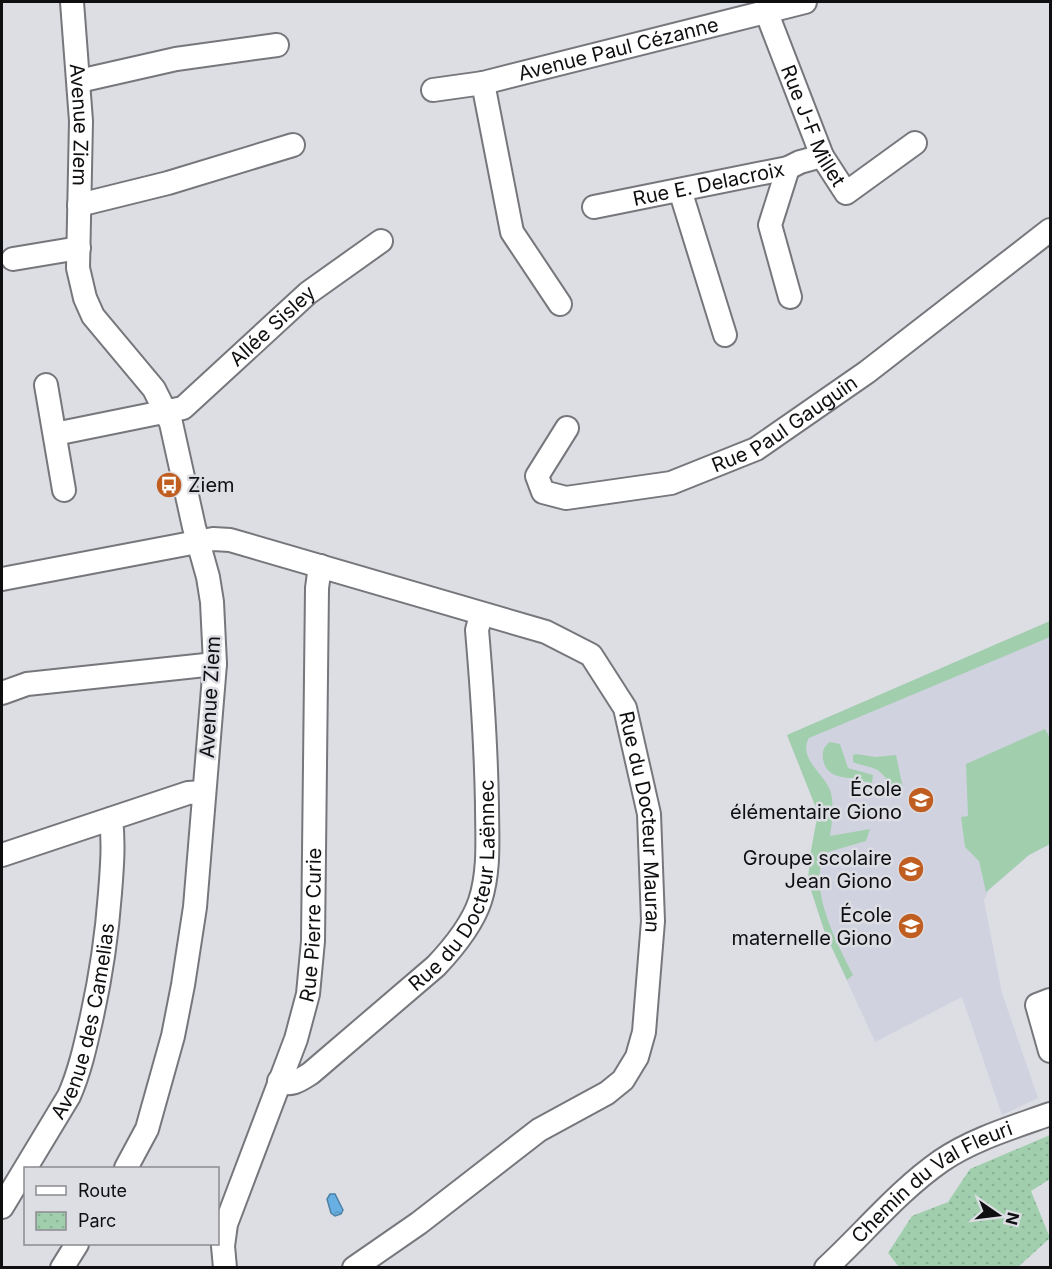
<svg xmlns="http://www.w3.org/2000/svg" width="1052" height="1269" font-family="Inter,sans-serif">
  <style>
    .built { fill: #d0d2df }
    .grass { fill: #a1cfae }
    .park { fill: url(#park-dots) }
    .water { fill: url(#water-ripples); stroke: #4d80a4; stroke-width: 1.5 }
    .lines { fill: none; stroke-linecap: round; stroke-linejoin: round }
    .minor-casing { stroke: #76777c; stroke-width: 26 }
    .minor { stroke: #fff; stroke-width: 22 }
    .labels { text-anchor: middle; stroke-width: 5; stroke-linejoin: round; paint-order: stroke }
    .street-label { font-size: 20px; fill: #0f0f11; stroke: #dddee4 }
    .poi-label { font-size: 20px; fill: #0f0f11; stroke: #dddee4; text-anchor: end }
  </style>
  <defs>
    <pattern id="park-dots" width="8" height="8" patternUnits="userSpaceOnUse" patternTransform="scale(1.5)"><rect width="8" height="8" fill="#a1cfae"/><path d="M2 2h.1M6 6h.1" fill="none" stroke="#89b195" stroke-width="1.8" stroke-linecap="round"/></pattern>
    <pattern id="water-ripples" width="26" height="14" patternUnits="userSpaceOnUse" patternTransform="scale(1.5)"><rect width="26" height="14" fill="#68b0e3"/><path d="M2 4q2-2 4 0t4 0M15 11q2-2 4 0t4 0" fill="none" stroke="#5996c2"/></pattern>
  </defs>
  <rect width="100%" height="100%" fill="#dddee4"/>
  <path class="built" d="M 1050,621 L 1050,844 L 1029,855 L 989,890 L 984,900 L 1002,993 L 1038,1098 L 1002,1115 L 962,997 L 875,1042 L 825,933 L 808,881 L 810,856 L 818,813 L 787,735 Z"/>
  <g class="grass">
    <path d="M 1050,621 L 1050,637 L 809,738 C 797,759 826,774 831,793 C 834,808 832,822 830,836 L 870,829 L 866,841 L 828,852 C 803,881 839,947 853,975 L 847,980 L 825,933 L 808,881 L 810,856 L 818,813 L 787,735 Z"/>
    <path d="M 1045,729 L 1050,738 L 1050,844 L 1029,855 L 986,892 L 979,861 L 965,847 L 961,817 L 968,816 L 966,764 Z"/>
    <path d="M 830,742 L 840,744 L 848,768 L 873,775 L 872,783 C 866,783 864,780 858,779 C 843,777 826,778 823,759 C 822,751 824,746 830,742 Z"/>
    <path d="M 856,754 L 876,757 L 896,755 L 903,788 L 895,788 L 889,785 C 881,765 870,769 853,762 L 853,755 Z"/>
  </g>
  <path class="park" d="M 1050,1135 L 1050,1179 L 1031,1191 L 1050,1238 L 1018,1267 L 899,1267 L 888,1253 L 912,1216 L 948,1202 L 970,1169 Z"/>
  <path class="water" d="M 330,1194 L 335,1194 L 343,1210 L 341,1214 L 335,1216 L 331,1213 L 327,1199 Z"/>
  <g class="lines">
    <defs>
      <g id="minor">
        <path id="s1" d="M 72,2 L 81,121 L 78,268 L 85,298 L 93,316 L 154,389 L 171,423 L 194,527 L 208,577 L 212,602 L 215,664 L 195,907 L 183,985 L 173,1036 L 147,1129 L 126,1168"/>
        <path id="s2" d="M 766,11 L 822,156 L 846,193 L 915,143"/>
        <path d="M 79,81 L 176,59 L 277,45"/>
        <path d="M 483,83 L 512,232 L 560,304"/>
        <path id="s3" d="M 433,90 L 483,83 L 805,2"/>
        <path d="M 788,168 L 770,225 L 790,297"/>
        <path d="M 680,190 L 725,335"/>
        <path d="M 79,205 L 168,183 L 293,145"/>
        <path id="s4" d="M 594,207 L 788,168 L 800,162 L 822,156"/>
        <path d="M 13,259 L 79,248"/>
        <path d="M 46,385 L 64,490"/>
        <path id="s5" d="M 567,428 L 537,476 L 543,492 L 566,498 L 671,483 L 756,449 L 867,372 L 1050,230"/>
        <path id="s6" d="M 55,434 L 183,408 L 308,293 L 381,241"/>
        <path id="s7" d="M 2,579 L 213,539 L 230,540 L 546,632 L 591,655 L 625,708 L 649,814 L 653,921 L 644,1032 L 637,1057 L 623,1080 L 607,1093 L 539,1130 L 419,1223 L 354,1268"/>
        <path d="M 2,693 L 27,684 L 215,664"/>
        <path d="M 2,855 L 188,793 L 204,792"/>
        <path d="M 1050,1000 L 1037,1005 L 1050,1051"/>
        <path id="s8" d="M 279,1081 C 291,1087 300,1080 311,1073 L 436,966 C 453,948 472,925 480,901 C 490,870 487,837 487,805 C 486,747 482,688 477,630 L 481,615"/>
        <path id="s9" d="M 2,1207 L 69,1096 C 80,1071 86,1043 92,1016 C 101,975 107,934 110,893 C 112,868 114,843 111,819"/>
        <path d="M 62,1268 L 77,1244"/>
        <path id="s10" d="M 225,1268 L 223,1246 L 226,1224 L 296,1039 L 308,994 L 313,941 L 317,588 L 320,566"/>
        <path id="s11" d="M 826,1268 C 864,1233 898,1191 941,1161 C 973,1139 1014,1127 1050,1114"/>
      </g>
    </defs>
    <use href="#minor" class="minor-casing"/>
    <use href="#minor" class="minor"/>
  </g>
  <defs>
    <symbol id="bus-disc" viewBox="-11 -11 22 22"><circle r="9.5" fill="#c05e22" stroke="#dddee4"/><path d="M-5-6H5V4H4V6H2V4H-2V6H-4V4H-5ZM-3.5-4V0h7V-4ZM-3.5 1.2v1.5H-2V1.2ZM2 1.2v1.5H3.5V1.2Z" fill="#fff"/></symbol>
    <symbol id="school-disc" viewBox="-11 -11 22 22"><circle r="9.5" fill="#c05e22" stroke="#dddee4"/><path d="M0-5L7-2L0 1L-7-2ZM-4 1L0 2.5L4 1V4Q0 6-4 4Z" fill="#fff"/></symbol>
  </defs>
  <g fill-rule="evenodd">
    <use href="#bus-disc" x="154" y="470" width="30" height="30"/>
    <use href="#school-disc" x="906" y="785" width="30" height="30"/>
    <use href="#school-disc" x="896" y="854" width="30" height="30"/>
    <use href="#school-disc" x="896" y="911" width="30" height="30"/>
  </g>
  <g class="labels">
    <g class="street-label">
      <text dy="7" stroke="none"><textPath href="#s3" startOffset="190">Avenue Paul Cézanne</textPath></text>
      <text dy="7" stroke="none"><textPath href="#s2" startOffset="124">Rue J-F Millet</textPath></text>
      <text dy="7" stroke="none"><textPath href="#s1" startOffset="123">Avenue Ziem</textPath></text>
      <text dy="7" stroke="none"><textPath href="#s4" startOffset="117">Rue E. Delacroix</textPath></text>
      <text dy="7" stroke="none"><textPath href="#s6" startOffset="252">Allée Sisley</textPath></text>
      <text dy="7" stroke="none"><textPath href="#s5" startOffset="332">Rue Paul Gauguin</textPath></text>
      <text transform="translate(210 697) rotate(-87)" y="7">Avenue Ziem</text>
      <text dy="7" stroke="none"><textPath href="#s7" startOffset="790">Rue du Docteur Mauran</textPath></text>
      <text dy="7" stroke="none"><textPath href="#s8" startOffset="284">Rue du Docteur Laënnec</textPath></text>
      <text dy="7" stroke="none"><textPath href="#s10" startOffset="358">Rue Pierre Curie</textPath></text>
      <text dy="7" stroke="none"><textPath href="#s9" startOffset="206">Avenue des Camelias</textPath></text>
      <text dy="7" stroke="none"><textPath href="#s11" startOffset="138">Chemin du Val Fleuri</textPath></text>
    </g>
    <g class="poi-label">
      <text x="188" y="492" text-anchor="start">Ziem</text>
      <text x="902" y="796">École<tspan x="902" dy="23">élémentaire Giono</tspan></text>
      <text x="892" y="865">Groupe scolaire<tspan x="892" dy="23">Jean Giono</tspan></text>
      <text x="892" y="922">École<tspan x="892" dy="23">maternelle Giono</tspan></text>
    </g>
  </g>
  <rect width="1052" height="1269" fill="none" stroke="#0f0f11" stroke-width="6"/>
  <rect x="24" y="1167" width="195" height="78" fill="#dddee4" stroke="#8b8b90" stroke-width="1.5"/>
  <rect x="36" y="1186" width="30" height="9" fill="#ffffff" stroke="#8b8b90" stroke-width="1.5"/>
  <text x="78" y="1197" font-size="18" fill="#0f0f11">Route</text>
  <rect x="36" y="1212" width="30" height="18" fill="url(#park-dots)" stroke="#8b8b90" stroke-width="1.5"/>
  <text x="78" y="1227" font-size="18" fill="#0f0f11">Parc</text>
  <g transform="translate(998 1215) rotate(104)" stroke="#dddee4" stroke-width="4.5" paint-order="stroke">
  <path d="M0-4.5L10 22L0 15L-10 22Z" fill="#0f0f11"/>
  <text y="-9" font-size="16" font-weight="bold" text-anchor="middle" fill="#0f0f11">N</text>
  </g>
</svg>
